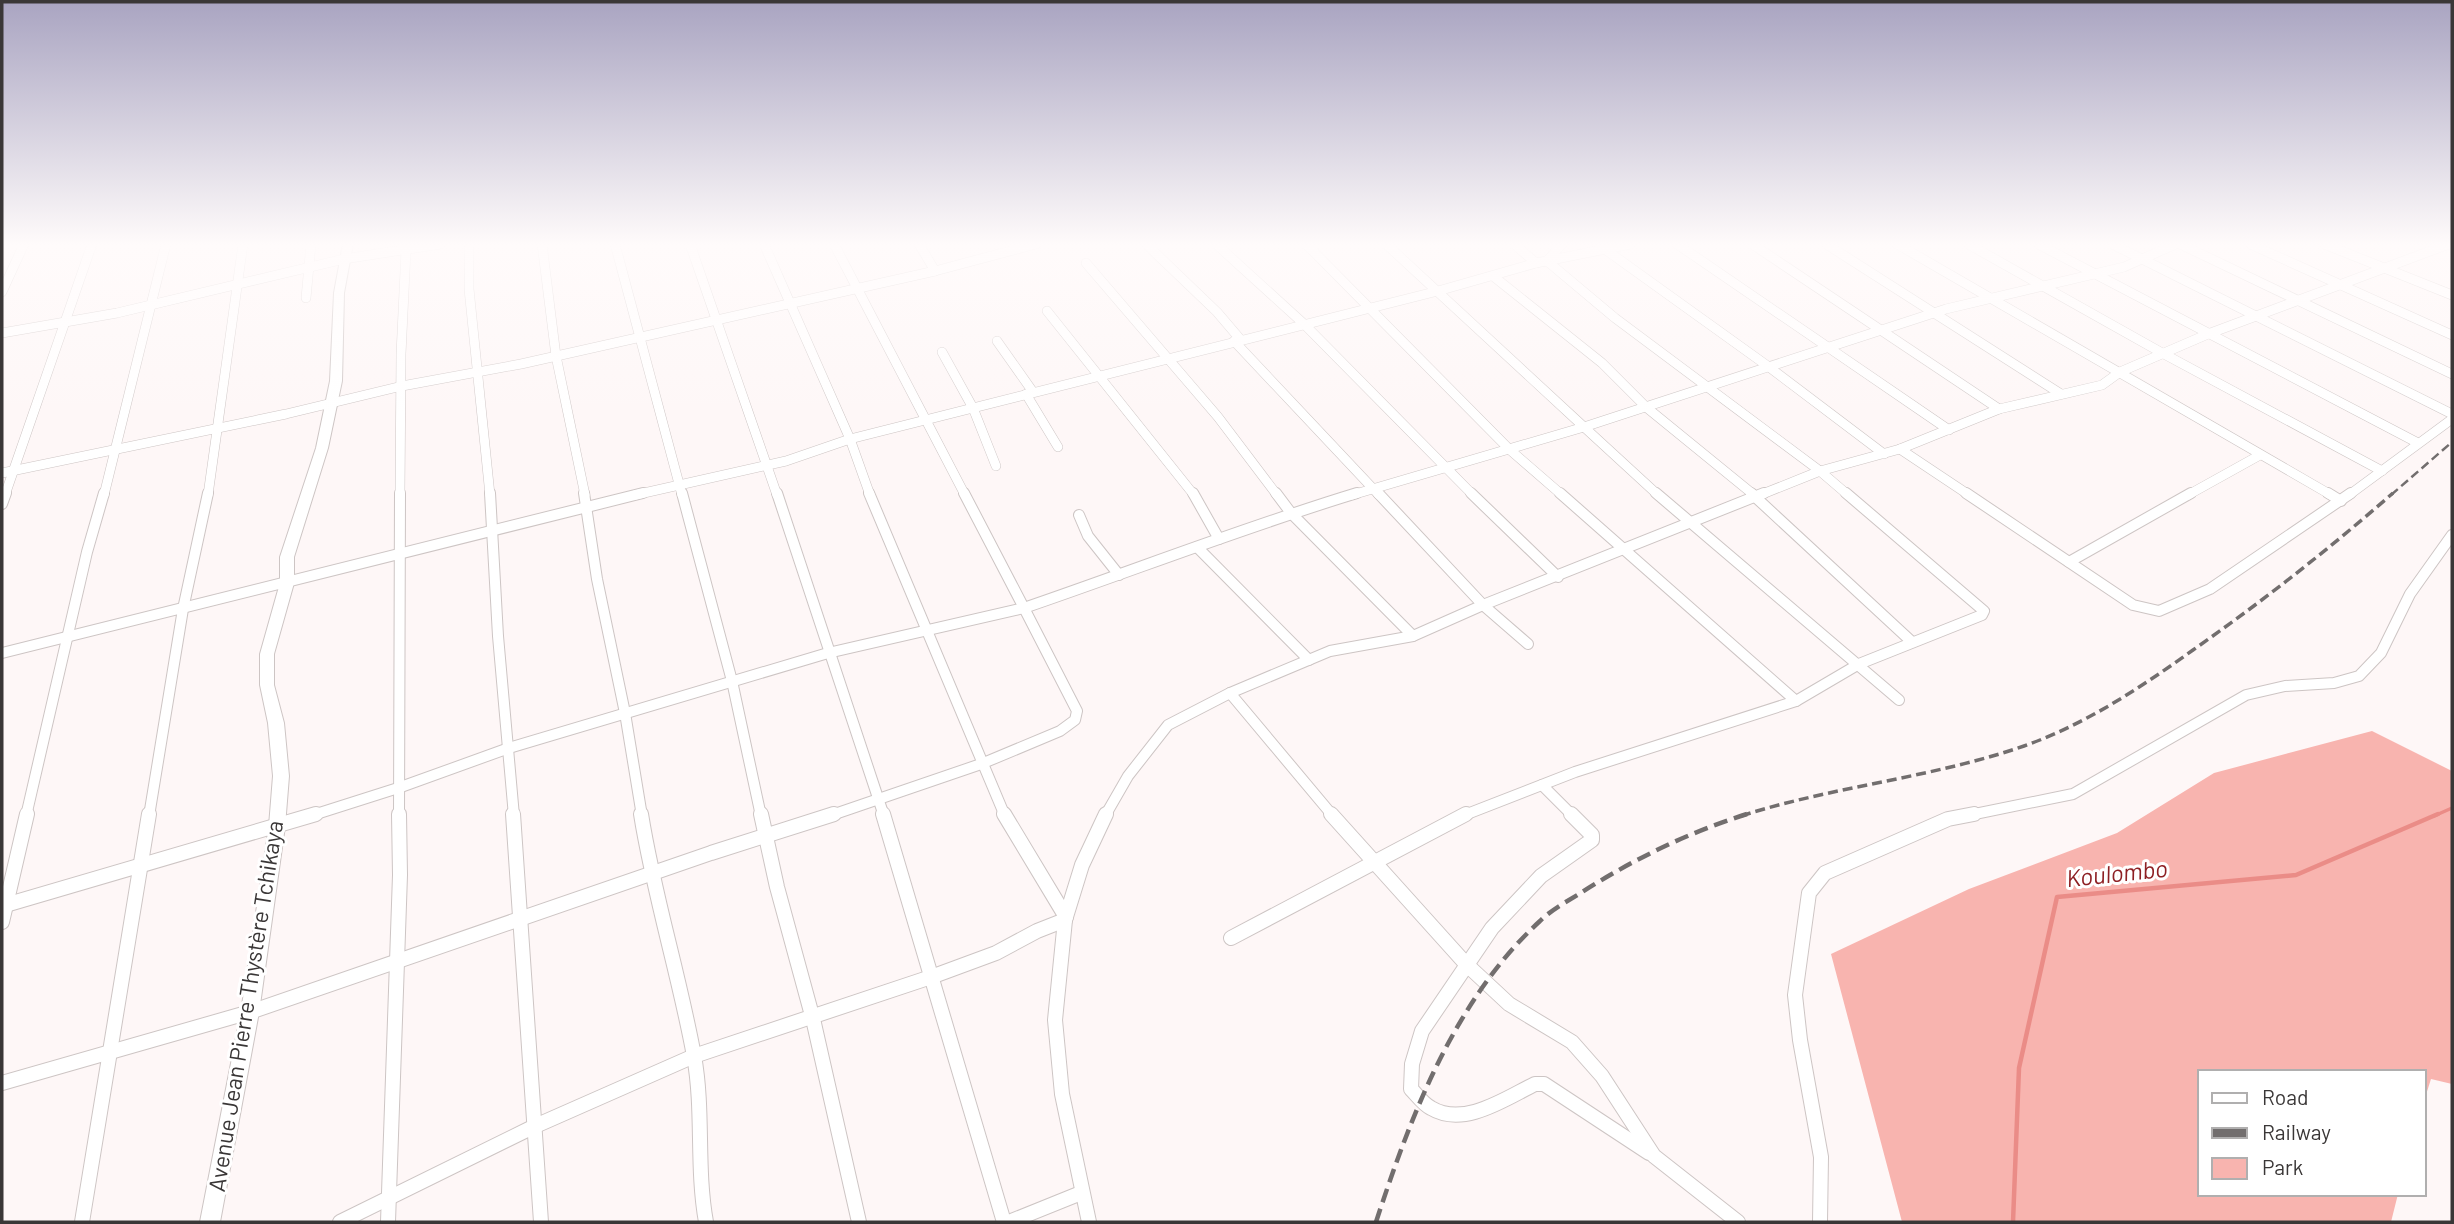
<svg xmlns="http://www.w3.org/2000/svg" width="2454" height="1224" font-family="Barlow,sans-serif">
<style>
.green{fill:#f8b4af}
.lines{fill:none;stroke-linecap:round;stroke-linejoin:round}
.stream-far1{stroke:#ea8c87;stroke-width:3.5}
.stream{stroke:#ea8c87;stroke-width:4.5}
.street-far2-casing{stroke:#cdc5c4;stroke-width:10}
.street-far1-casing{stroke:#cdc5c4;stroke-width:12}
.street-casing{stroke:#cdc5c4;stroke-width:16}
.secondary-casing{stroke:#cdc5c4;stroke-width:2}
.street-far2{stroke:#fff;stroke-width:9}
.street-far1{stroke:#fff;stroke-width:10}
.street{stroke:#fff;stroke-width:14}
.secondary{fill:#fff;fill-rule:evenodd}
.rail-far2{stroke:#726e6e;stroke-width:2.5;stroke-dasharray:9 4.5;stroke-linecap:butt}
.rail-far1{stroke:#726e6e;stroke-width:3.5;stroke-dasharray:10 5;stroke-linecap:butt}
.rail{stroke:#726e6e;stroke-width:4.5;stroke-dasharray:14 7;stroke-linecap:butt}
.labels{text-anchor:middle;stroke-width:6;stroke-linejoin:round;paint-order:stroke}
.near-street-label{font-size:23px;fill:#3a3737;stroke:#fff}
.near-water-label{font-size:24px;font-style:italic;fill:#8e2024;stroke:#fff}
</style>
<rect width="100%" height="100%" fill="#fef7f7"/>
<polygon class="green" points="2372,731 2452,771 2452,1084 2431,1079 2424,1101 2424,1072 2200,1072 2200,1194 2398,1194 2391,1222 1902,1222 1831,954 1969,889 2117,833 2214,773"/>
<g class="lines">
<polyline class="stream-far1" points="2434,816 2452,808"/>
<polyline class="stream" points="2013,1222 2019,1068 2057,897 2296,875 2438,814"/>
<g class="street-far2-casing">
<g id="street-far2">
<polyline points="469,244 469,289 490,495"/>
<polyline points="542,244 556,356 585,495"/>
<polyline points="615,244 682,495"/>
<polyline points="690,244 777,495"/>
<polyline points="764,244 850,439 870,495"/>
<polyline points="834,244 965,495"/>
<polyline points="919,244 935,271"/>
<polyline points="1146,244 1217,312 1240,339"/>
<polyline points="1216,244 1304,324 1473,495"/>
<polyline points="1306,244 1509,449 1562,495"/>
<polyline points="1514,244 1536,263"/>
<polyline points="1562,244 1547,261 1615,318 1820,471 1848,495"/>
<polyline points="1677,244 1949,430"/>
<polyline points="1752,244 1999,409"/>
<polyline points="1826,244 2061,394"/>
<polyline points="1897,244 2331,495"/>
<polyline points="1968,244 2164,354 2382,471"/>
<polyline points="2038,244 2418,443"/>
<polyline points="2112,244 2452,414"/>
<polyline points="2180,244 2452,374"/>
<polyline points="2250,244 2452,335"/>
<polyline points="2324,244 2452,295"/>
<polyline points="1606,250 1769,367 1884,454"/>
<polyline points="1086,263 1218,417 1277,495"/>
<polyline points="1493,276 1602,363 1646,407 1754,495"/>
<polyline points="2,292 24,244"/>
<polyline points="306,298 311,244"/>
<polyline points="1047,311 1194,495"/>
<polyline points="2,333 117,313 344,259 441,244"/>
<polyline points="997,341 1033,392"/>
<polyline points="1234,341 1379,495"/>
<polyline points="942,352 973,408 996,466"/>
<polyline points="1026,394 1058,447"/>
<polyline points="1900,449 1969,495"/>
<polyline points="2,473 286,414 402,386 521,364 935,271 1036,244"/>
<polyline points="5,495 92,244"/>
<polyline points="104,495 166,244"/>
<polyline points="208,495 243,244"/>
<polyline points="400,495 401,354 406,250"/>
<polyline points="635,495 786,461 850,439 1438,291 1536,263 1631,244"/>
<polyline points="1352,495 1584,427 1386,244"/>
<polyline points="1658,495 1584,427 1946,309 2124,267 2176,244"/>
<polyline points="1760,495 1820,471 1900,449 1999,409 2102,385 2120,372 2208,334 2449,244"/>
<polyline points="2188,495 2260,455"/>
<polyline points="2349,495 2452,419"/>
</g>
</g>
<g class="street-far1-casing">
<g id="street-far1">
<polyline points="490,493 498,636 514,816"/>
<polyline points="584,493 597,579 625,713 642,816"/>
<polyline points="682,493 732,681 761,816"/>
<polyline points="777,493 884,816"/>
<polyline points="869,493 1005,816"/>
<polyline points="1193,493 1219,539"/>
<polyline points="1276,493 1291,513 1413,636"/>
<polyline points="1378,493 1483,605 1528,644"/>
<polyline points="1471,493 1558,577"/>
<polyline points="1560,493 1796,701"/>
<polyline points="1656,493 1899,700"/>
<polyline points="1751,493 1912,642"/>
<polyline points="1966,493 2133,605 2159,611 2210,589 2351,493"/>
<polyline points="2328,493 2341,501"/>
<polyline points="2,504 6,493"/>
<polyline points="1079,515 1088,536 1119,575"/>
<polyline points="1197,547 1309,660"/>
<polyline points="2069,562 2191,493"/>
<polyline points="2,653 643,493"/>
<polyline points="1230,693 1333,816"/>
<polyline points="1542,785 1573,816"/>
<polyline points="26,816 87,552 104,493"/>
<polyline points="149,816 183,609 208,493"/>
<polyline points="310,816 398,788 509,748 828,653 1024,608 964,493"/>
<polyline points="399,816 400,493"/>
<path d="M829 816 981 764 1060 731 1075 720 1077 711 1024 608C1135 570 1245 527 1357 493"/>
<polyline points="1105,816 1128,776 1168,725 1230,693 1330,651 1413,636 1483,605 1764,493"/>
<polyline points="1462,816 1575,772 1796,701 1859,664 1982,615 1984,611 1846,493"/>
<polyline points="1965,816 2073,794 2246,695 2285,686 2334,683 2359,676 2381,653 2410,594 2452,535"/>
</g>
</g>
<g class="street-casing">
<g id="street">
<polyline points="513,814 541,1222"/>
<path d="M641 814C654 896 679 974 694 1056 704 1111 696 1167 706 1222"/>
<polyline points="761,814 777,887 813,1019 859,1222"/>
<polyline points="883,814 1004,1222"/>
<polyline points="1004,814 1066,917"/>
<polyline points="1331,814 1466,964 1509,1004 1572,1042 1602,1076 1654,1156 1738,1222"/>
<path d="M1571 814 1592 835V840L1541 876 1492 928 1422 1031 1412 1064 1411 1089C1417 1095 1423 1104 1431 1108 1464 1128 1506 1098 1535 1084H1544L1649 1153"/>
<polyline points="2,906 316,814"/>
<polyline points="2,922 27,814"/>
<polyline points="1231,938 1466,814"/>
<polyline points="2,1083 250,1012 711,853 834,814"/>
<polyline points="82,1222 149,814"/>
<polyline points="340,1222 533,1127 694,1056 931,977 996,953 1037,931 1065,920"/>
<polyline points="388,1222 400,875 399,814"/>
<polyline points="1009,1222 1081,1193"/>
<polyline points="1089,1222 1062,1094 1055,1020 1065,920 1082,865 1106,814"/>
<polyline points="1820,1222 1821,1157 1800,1040 1795,995 1809,893 1825,873 1948,819 1974,814"/>
</g>
</g>
<g class="secondary-casing">
<polygon id="secondary" points="343,244 353,244 344,293 342,381 328,448 294,557 294,583 274,654 274,685 284,723 289,776 285,826 259,1012 220,1222 200,1222 241,1012 269,826 273,776 268,723 260,685 260,654 280,583 280,557 316,448 330,381 334,293"/>
</g>
<use href="#street-far2" class="street-far2"/>
<use href="#street-far1" class="street-far1"/>
<use href="#street" class="street"/>
<use href="#secondary" class="secondary"/>
<polyline class="rail-far2" points="2391,495 2452,442"/>
<path class="rail-far1" d="M1741 816C1834 786 1932 778 2024 746 2086 724 2140 688 2193 650 2263 601 2329 549 2393 493"/>
<path class="rail" d="M1376 1222C1411 1115 1455 999 1540 921 1551 910 1566 902 1579 894 1632 860 1687 833 1747 814"/>
</g>
<linearGradient id="sky" x2="0" y2="1"><stop stop-color="#a9a4c1"/><stop offset="0.59" stop-color="#fffbfb"/><stop offset="1" stop-color="#fffbfb" stop-opacity="0"/></linearGradient>
<rect width="2454" height="415" fill="url(#sky)"/>
<g class="labels">
<g class="near-street-label">
<text transform="translate(246 1006) rotate(-81)" y="8">Avenue Jean Pierre Thystère Tchikaya</text>
</g>
<g class="near-water-label">
<text transform="translate(2117 874) rotate(-6)" y="8">Koulombo</text>
</g>
</g>
<rect width="2454" height="1224" fill="none" stroke="#3a3737" stroke-width="7"/>
<rect x="2198" y="1070" width="228" height="126" fill="#ffffff" stroke="#b0afaf" stroke-width="2"/>
<rect x="2212" y="1093" width="35" height="10" fill="#ffffff" stroke="#b0afaf" stroke-width="2"/>
<text x="2262" y="1105" font-size="21" fill="#3a3737">Road</text>
<rect x="2212" y="1128" width="35" height="10" fill="#726e6e" stroke="#b0afaf" stroke-width="2"/>
<text x="2262" y="1140" font-size="21" fill="#3a3737">Railway</text>
<rect x="2212" y="1158" width="35" height="21" fill="#f8b4af" stroke="#b0afaf" stroke-width="2"/>
<text x="2262" y="1175" font-size="21" fill="#3a3737">Park</text>
</svg>
